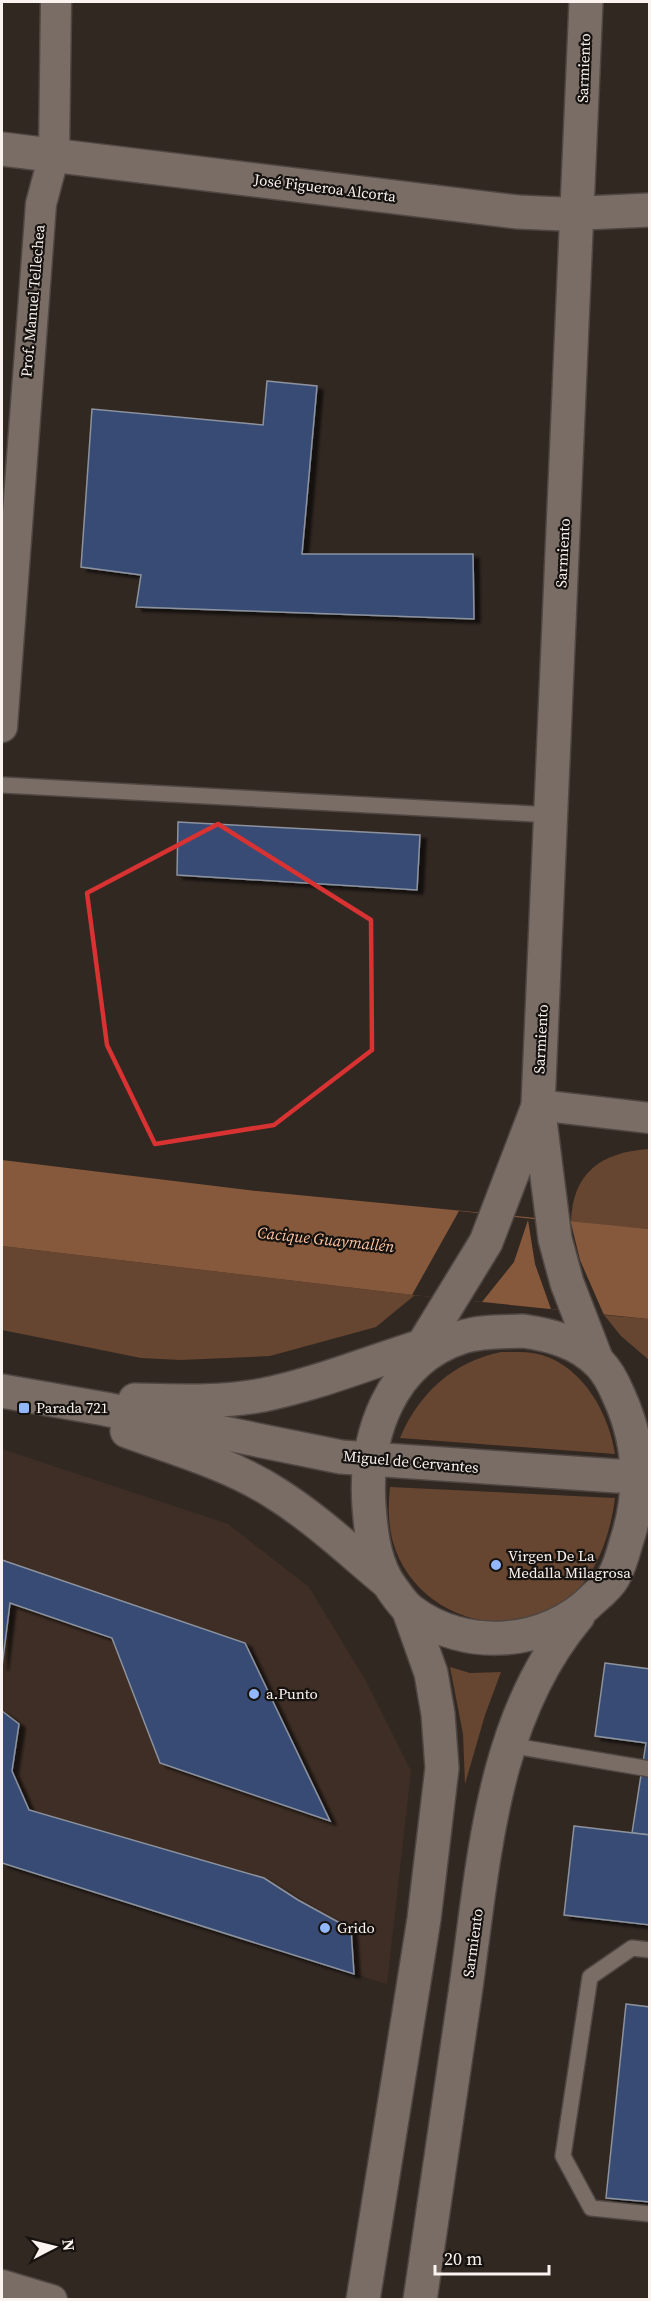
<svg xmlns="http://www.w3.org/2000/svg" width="651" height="2301" font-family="'Source Serif 4',serif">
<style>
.built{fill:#3e2e25}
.green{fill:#664531}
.water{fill:#86593c}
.pier{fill:#322822}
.building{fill:#374c75;stroke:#8c929e;stroke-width:1.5;filter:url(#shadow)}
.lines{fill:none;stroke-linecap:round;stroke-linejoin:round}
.service-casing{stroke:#504642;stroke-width:18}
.minor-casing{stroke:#504642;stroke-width:33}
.tertiary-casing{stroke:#504642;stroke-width:36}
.secondary-casing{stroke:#504642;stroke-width:36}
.service{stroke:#796d66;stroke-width:15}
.minor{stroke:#796d66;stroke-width:30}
.tertiary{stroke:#796d66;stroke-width:33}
.secondary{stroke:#796d66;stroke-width:33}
.marked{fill:none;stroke:#d83232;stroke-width:4.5;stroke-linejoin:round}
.poi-dot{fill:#92b7fd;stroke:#16120f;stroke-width:2}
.labels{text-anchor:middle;stroke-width:4.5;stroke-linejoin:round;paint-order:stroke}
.street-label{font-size:15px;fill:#fbf3ef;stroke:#16120f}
.poi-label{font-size:15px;fill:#fbf3ef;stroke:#16120f;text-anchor:start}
.water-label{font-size:16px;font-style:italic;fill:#ffc4a0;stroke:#16120f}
</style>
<defs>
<filter id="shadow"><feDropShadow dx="6" dy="4" stdDeviation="1.5" flood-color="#0009"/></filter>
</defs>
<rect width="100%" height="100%" fill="#322822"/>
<polygon class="built" points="2,1449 228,1524 309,1587 366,1681 411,1771 387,1984 2,1863"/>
<g class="green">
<path d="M649 1149V1229L571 1223C572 1172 602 1152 649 1149Z"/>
<polygon points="2,1246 413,1295 415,1295 376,1327 270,1356 181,1360 141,1358 2,1330"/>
<polygon points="604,1315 649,1319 649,1360 621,1336"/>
<path d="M501 1352C515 1352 529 1351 542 1355 584 1368 609 1414 615 1454L400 1438C419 1393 453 1362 501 1352Z"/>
<path d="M390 1487 615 1498C611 1529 601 1562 581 1586 568 1602 549 1612 530 1617 474 1635 409 1600 393 1542 388 1524 388 1505 390 1487Z"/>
<polygon points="450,1667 470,1673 501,1672 485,1715 465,1784 463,1734"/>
</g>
<polygon class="water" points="2,1160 257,1191 649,1229 649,1319 413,1295 2,1246"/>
<polygon class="pier" points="459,1211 571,1223 580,1260 604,1315 551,1309 535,1264 528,1220 514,1262 482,1302 412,1295"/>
<g class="building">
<polygon points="267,381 317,386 302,554 473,554 474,619 136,607 141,575 81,567 92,409 263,425"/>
<polygon points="178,822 420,835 417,890 177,875"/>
<polygon points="2,1560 245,1643 330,1821 160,1763 112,1638 10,1603 2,1667"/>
<polygon points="605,1663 650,1669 650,1835 632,1833 646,1743 595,1736"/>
<polygon points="2,1711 19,1724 12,1771 29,1810 264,1878 298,1900 351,1929 354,1974 2,1863"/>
<polygon points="574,1826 650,1835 650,1925 564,1915"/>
<polygon points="626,2004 650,2007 650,2202 606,2198"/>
</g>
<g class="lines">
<g class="service-casing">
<g id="service">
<polyline points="2,785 552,815"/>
<polyline points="508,1745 650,1769"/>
<polyline points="650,1950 632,1948 590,1977 563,2156 591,2208 650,2214"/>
</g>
</g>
<g class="minor-casing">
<g id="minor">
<polyline points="2,727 41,204 54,155 56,2"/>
<polyline points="538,1105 650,1118"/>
<polyline points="2,2285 52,2300"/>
</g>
</g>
<g class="tertiary-casing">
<polyline id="tertiary" points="2,149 518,212 563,214 650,210"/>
</g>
<g class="secondary-casing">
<g id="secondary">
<polyline points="586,2 538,1105 555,1239 567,1283 597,1361"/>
<path d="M523 1331C551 1335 578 1342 599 1363 608 1372 613 1382 618 1394 641 1443 643 1492 626 1543 623 1554 619 1568 613 1578 609 1585 601 1592 594 1598 547 1646 465 1652 411 1611 404 1606 398 1597 393 1590 375 1567 371 1535 369 1506 364 1436 390 1360 462 1337 481 1331 503 1332 523 1331Z"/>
<polyline points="415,1358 486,1242 537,1109"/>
<polyline points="2,1391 105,1409 341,1457 617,1476 650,1475"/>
<path d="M135 1400C178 1401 221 1403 263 1395 322 1383 377 1359 435 1342"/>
<path d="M127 1431C176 1449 230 1464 275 1493 315 1518 350 1551 386 1581"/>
<polyline points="363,2300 424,1919 442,1768 438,1714 431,1673 409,1611"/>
<path d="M420 2300C435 2198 450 2096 465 1994 484 1864 490 1721 578 1616"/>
</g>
</g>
<use href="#service" class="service"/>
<use href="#minor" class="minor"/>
<use href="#tertiary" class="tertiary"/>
<use href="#secondary" class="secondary"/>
</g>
<path class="marked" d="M218 824 371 920 372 1050 274 1125 155 1144 107 1045 87 893Z"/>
<g class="poi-dot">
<rect x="18" y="1402" width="12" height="12" rx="3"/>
<circle cx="496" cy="1565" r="6"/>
<circle cx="254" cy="1694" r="6"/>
<circle cx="325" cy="1928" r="6"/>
</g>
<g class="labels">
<g class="street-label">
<text transform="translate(584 68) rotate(-88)" y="5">Sarmiento</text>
<text transform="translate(325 188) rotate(7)" y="5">José Figueroa Alcorta</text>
<text transform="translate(33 301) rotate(-85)" y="5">Prof. Manuel Tellechea</text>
<text transform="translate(563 553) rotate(-87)" y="5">Sarmiento</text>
<text transform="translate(541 1039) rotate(-87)" y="5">Sarmiento</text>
<text transform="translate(411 1462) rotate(5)" y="5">Miguel de Cervantes</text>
<text transform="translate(473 1943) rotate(-82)" y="5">Sarmiento</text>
</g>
<g class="poi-label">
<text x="36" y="1413">Parada 721</text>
<text x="508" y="1561">Virgen De La<tspan x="508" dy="17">Medalla Milagrosa</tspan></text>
<text x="266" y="1699">a.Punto</text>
<text x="337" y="1933">Grido</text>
</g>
<g class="water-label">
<text transform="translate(326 1239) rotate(6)" y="6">Cacique Guaymallén</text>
</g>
</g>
<rect width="651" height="2301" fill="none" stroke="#fbf3ef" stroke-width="6"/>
<g transform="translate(54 2247) rotate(83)" stroke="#16120f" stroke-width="4.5" paint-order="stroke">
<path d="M0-4.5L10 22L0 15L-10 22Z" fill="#fbf3ef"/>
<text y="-9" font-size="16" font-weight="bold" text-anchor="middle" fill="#fbf3ef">N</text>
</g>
<path d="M435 2265v9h114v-9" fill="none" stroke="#fbf3ef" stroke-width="3"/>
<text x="444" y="2265" font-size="18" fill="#fbf3ef" stroke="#16120f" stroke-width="4.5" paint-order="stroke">20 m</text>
</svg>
